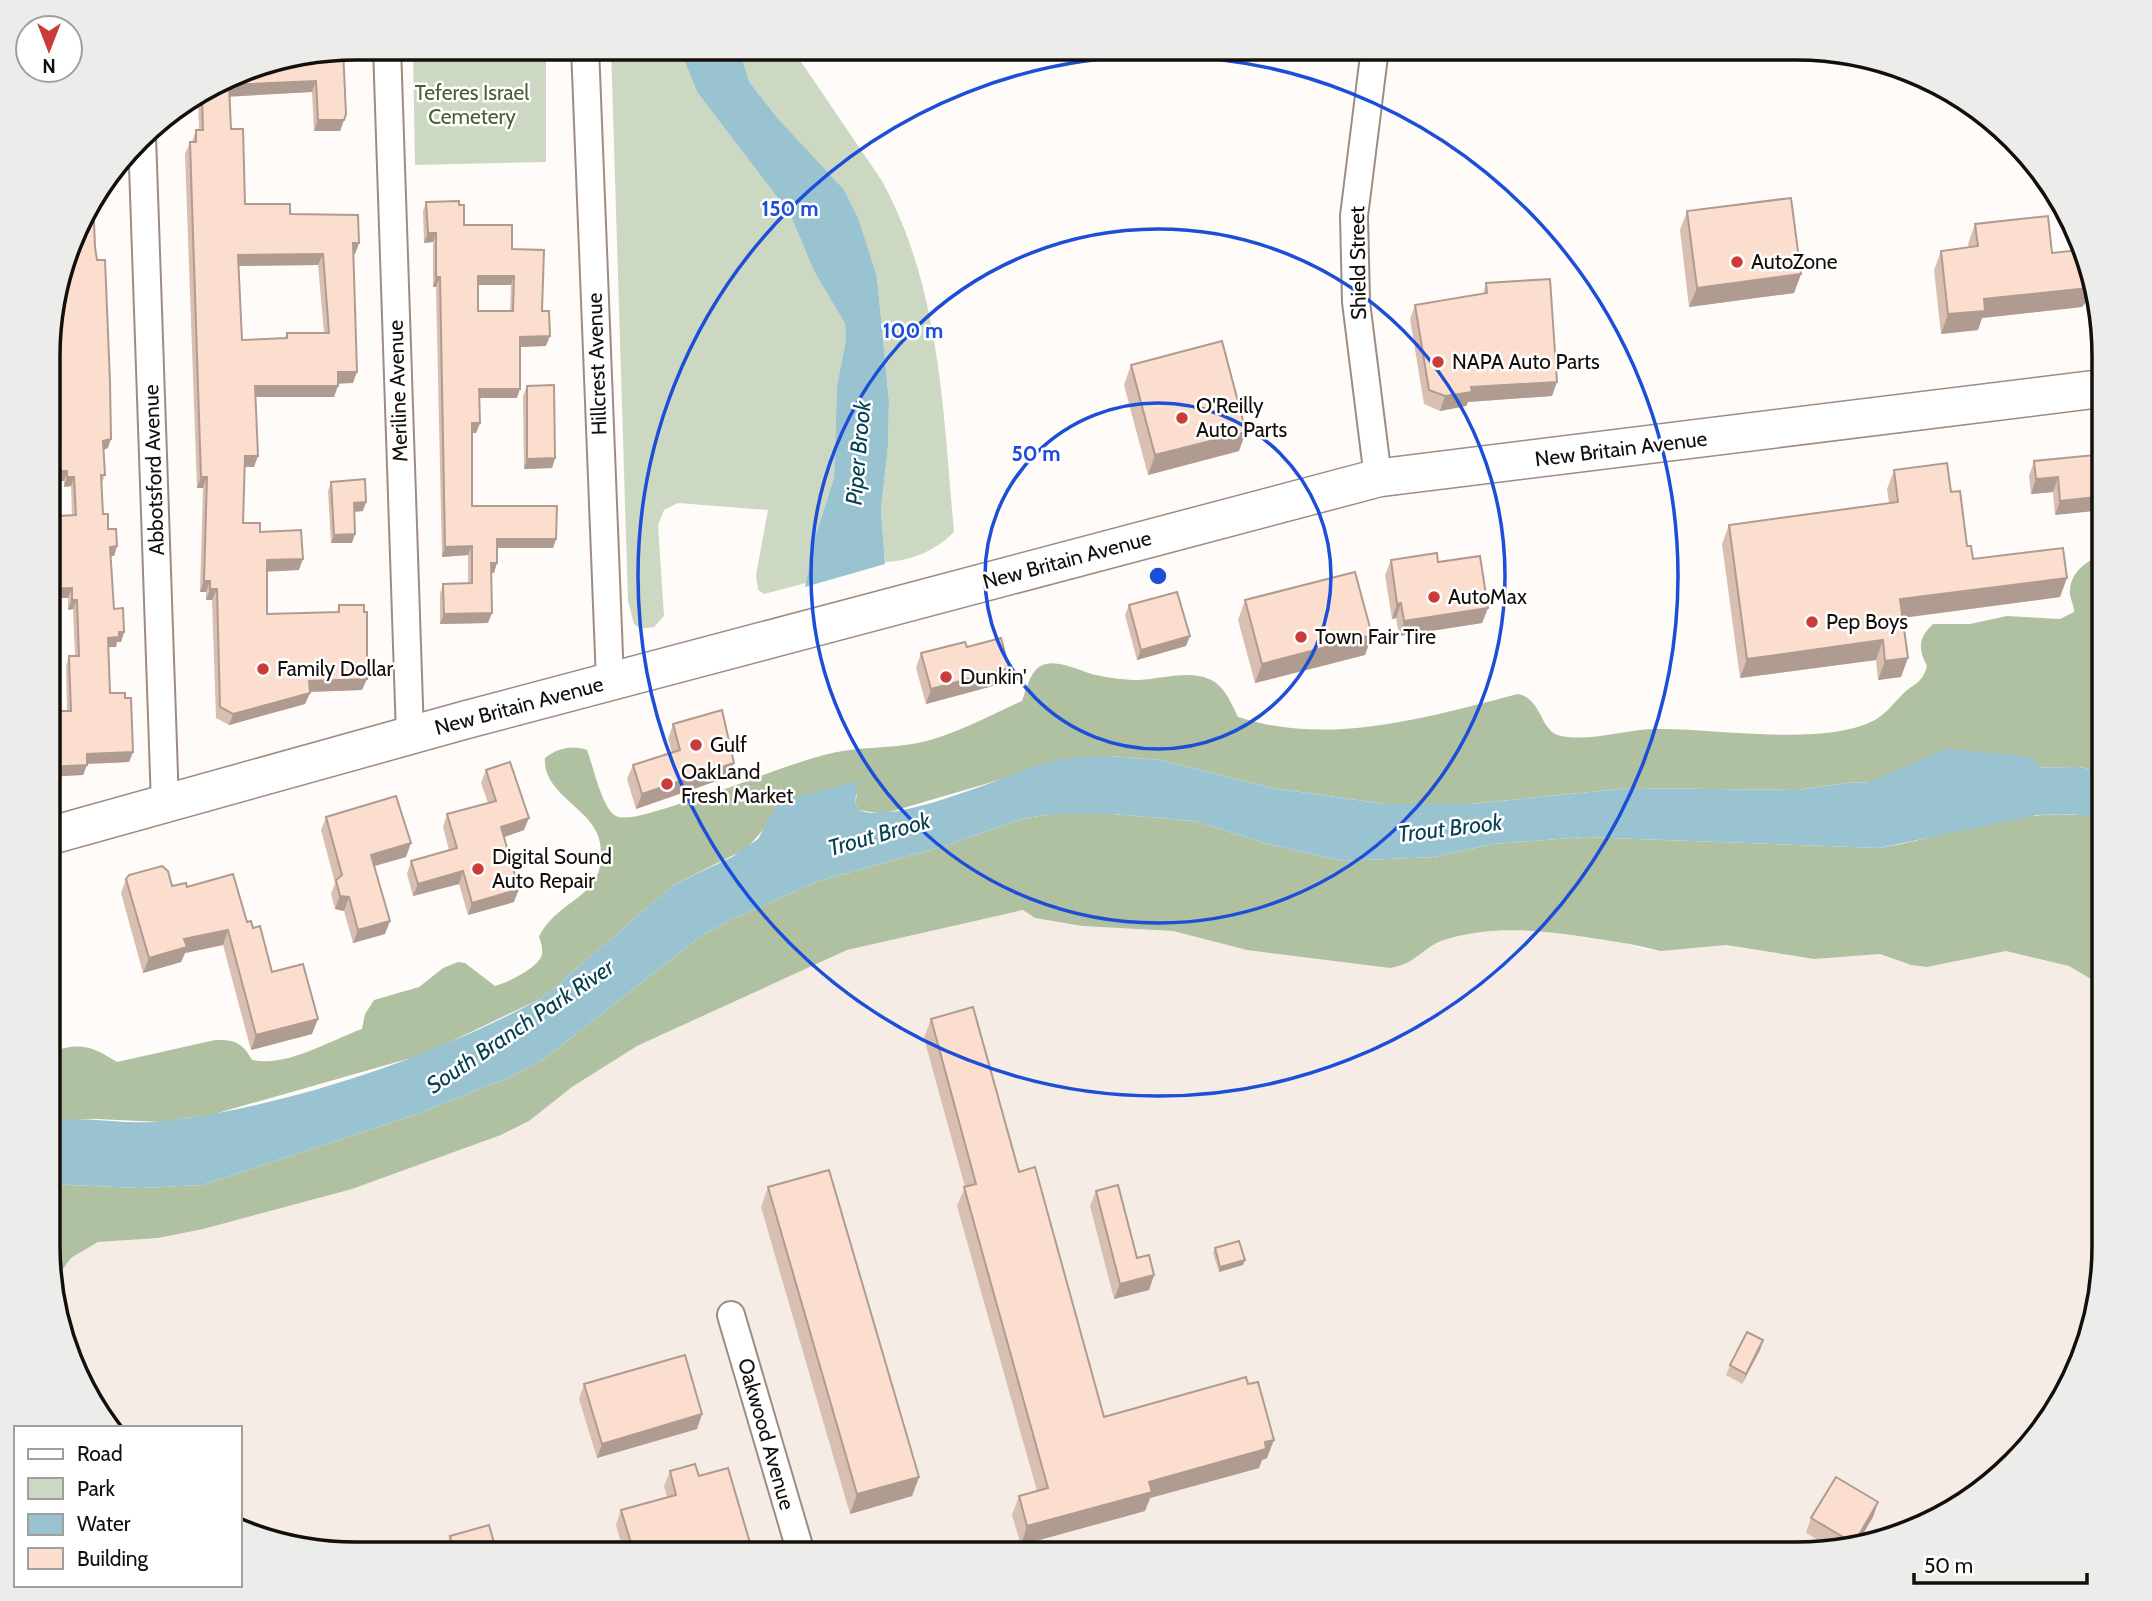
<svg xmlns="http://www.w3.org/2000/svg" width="2152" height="1601" font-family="Cabin,sans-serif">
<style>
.built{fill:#f6ece6}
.green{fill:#ccd8c2}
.forest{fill:#b0c1a1}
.water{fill:#9ac3d2}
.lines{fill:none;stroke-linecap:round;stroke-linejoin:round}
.river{stroke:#9ac3d2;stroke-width:42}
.street-casing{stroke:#9e8c82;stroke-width:30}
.secondary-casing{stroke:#9e8c82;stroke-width:40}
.street{stroke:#fff;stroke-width:26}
.secondary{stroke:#fff;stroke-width:37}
.wall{fill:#d8bfb1;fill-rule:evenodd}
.shaded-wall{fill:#b09b90}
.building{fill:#fbdece;stroke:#b09b90;stroke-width:2;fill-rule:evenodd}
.ring{fill:none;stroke:#1d4ed8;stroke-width:3.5}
.poi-dot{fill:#cb3c39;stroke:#fff;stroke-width:2.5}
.labels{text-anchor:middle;stroke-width:5;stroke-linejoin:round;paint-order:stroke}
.park-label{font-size:21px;fill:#485f2e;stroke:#fff}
.poi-label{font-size:21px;fill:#150f0b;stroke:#fff;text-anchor:start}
.street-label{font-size:21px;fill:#150f0b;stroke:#fff}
.water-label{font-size:23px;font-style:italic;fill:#064252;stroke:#fff}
.rim{fill:none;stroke:#150f0b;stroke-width:3.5}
.centre{fill:#1d4ed8;stroke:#fff;stroke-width:3.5}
.ring-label{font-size:21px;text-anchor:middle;font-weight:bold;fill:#1d4ed8;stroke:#fff;stroke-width:5;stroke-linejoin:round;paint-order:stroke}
</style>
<rect width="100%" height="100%" fill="#fffbf8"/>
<polygon class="built" points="1023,910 1035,918 1082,926 1173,931 1247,950 1390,968 1442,940 1480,930 1528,929 1630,944 1645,950 1726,945 1814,959 1880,954 1910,965 1927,967 2006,951 2069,966 2104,987 2104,1266 2081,1364 2028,1448 1932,1522 1796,1554 336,1553 240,1531 240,1428 114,1428 79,1382 53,1283 71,1258 98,1242 158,1238 352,1189 501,1135 529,1121 572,1087 637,1046 847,950"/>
<g class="green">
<polygon points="413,47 546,47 546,162 415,165"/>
<polygon points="611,47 679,47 697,92 790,214 814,271 845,324 846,339 837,386 834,478 815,537 806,583 764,594 758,590 756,575 768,510 678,503 664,510 658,525 664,616 654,627 640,629 634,624 628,601"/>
<path d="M738 47H791L882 181C941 289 943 412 954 532 935 551 912 561 885 562L881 509 888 447 889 401 877 277 779 120 750 83Z"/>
</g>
<g class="forest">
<path d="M2105 554 2104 771 2078 767 2001 768 1926 780 1846 783 1797 790 1630 788 1470 804H1385L1272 788 1160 760 1111 756 1046 763 1016 775 883 814 859 810 855 803 857 795 765 828 746 849 675 884 542 998 425 1054 214 1114 161 1122 96 1119 48 1121V1052C82 1043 88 1044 117 1062L215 1040C235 1040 242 1042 252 1060 289 1067 328 1041 362 1029L365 1014 374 1000 419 987 443 968 458 962 465 963 495 986C507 983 540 967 542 954 543 949 541 942 539 937 559 896 609 899 600 843 595 809 542 795 545 758 558 748 572 745 587 750 593 765 602 809 616 816 628 823 678 804 693 799 737 787 779 767 824 755 855 746 888 749 918 743 955 735 988 716 1022 701 1026 691 1030 673 1039 667 1054 656 1081 672 1096 675 1107 678 1129 680 1139 680 1161 679 1188 670 1209 679 1224 685 1232 704 1238 717 1330 747 1428 717 1518 694 1543 699 1539 731 1561 736 1592 742 1626 729 1657 729 1717 728 1819 747 1873 721 1885 715 1892 705 1901 696 1914 682 1921 686 1927 666 1918 649 1918 638 1933 624H1970L2007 616 2060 619 2074 612C2074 604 2069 597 2070 590 2071 571 2089 559 2105 554Z"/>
<path d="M1051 814H1113L1194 821 1268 844 1343 861 1433 857 1494 844 1583 837 1879 848C1953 836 2029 803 2104 818V987L2069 966 2006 951 1927 967 1911 965 1880 954 1814 959 1726 945 1661 951 1630 944C1568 935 1508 921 1447 939 1424 945 1417 964 1390 968L1247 950 1173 931 1082 926 1035 918 1023 910 847 950 637 1046 572 1087 529 1121 501 1135 352 1189 203 1229 158 1238 98 1242 71 1258 53 1283 48 1266V1184L141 1188 202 1185 417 1114 503 1080 544 1059 700 937 728 921 819 881 948 845 1021 819Z"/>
</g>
<g class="water">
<polygon points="679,47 738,47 750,83 779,120 844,190 858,218 877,277 889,401 888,447 881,509 885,564 805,587 815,537 834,478 837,386 846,339 845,324 814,271 790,214 697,92"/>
<path d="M1111 756 1160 760 1272 788 1385 804H1470L1630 788 1797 790 1846 783 1926 780 1956 772 2001 768 2078 767 2104 771V818L2070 814 2037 815 1879 848 1583 837 1494 844 1433 857 1343 861 1268 844 1194 821 1113 814H1051L1021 819 948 845 819 881 728 921 700 937 544 1059 503 1080 417 1114 202 1185 141 1188 48 1184V1121C87 1115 126 1126 165 1121 293 1105 428 1059 542 998L675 884 732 857 758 839 779 802 858 781 855 803 859 810C893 826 1008 774 1046 763 1067 756 1090 757 1111 756Z"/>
</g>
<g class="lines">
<polyline class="river" points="1878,801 1950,770 2021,777"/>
<g class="street-casing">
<g id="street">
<polyline points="387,47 410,735"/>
<polyline points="585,47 610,681"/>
<polyline points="1375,48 1354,216 1356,302 1378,478"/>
<polyline points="142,136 165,804"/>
<polyline points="731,1315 801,1553"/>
</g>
</g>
<g class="secondary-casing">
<polyline id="secondary" points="49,836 465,720 1378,478 2105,388"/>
</g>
<use href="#street" class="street"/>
<use href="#secondary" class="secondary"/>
</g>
<g class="wall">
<path d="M343 49 346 114 340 131H314L312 92 230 96 231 129 245 204 290 214 359 243 355 254H353V383H338L334 397H255L254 467H244L243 523 260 532 299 570 267 571V614L337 612 339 605 362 690 310 692 305 704 229 725 216 718 212 600H206V592H200L203 488H197L185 154 190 142H192L196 130H199L198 98 256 64ZM318 265 324 333H287L285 338 242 340 238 266Z"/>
<path d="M426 202 459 205 464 225 512 249 542 311 546 346 520 347 517 398H479L480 423 476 433H472V506L556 539 553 548H497L494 573H491L488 623 440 624V594L443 584 468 583V555L442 557 436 287H433V242L424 243 423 211ZM478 285H511L510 311H478Z"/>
<polygon points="1687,211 1801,274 1794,293 1689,307 1680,230"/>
<polygon points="1975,224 2052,253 2090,298 2082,307 1982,318 1978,330 1941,334 1934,270 1941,251 1969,247 1968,244"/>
<polygon points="95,247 108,448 104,450 105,475 102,483 103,514 108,529 117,546 114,556 110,556 114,609 124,632 121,642 117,642 116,647 108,647 110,693 133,752 129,762 87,764 83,775 53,724 53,721 56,711 67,711 66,666 69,656 75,656 73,609 68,610 68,598 49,598 49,555 56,555 54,526 58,516 72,515 71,486 64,487 64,481 57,481 57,475 50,475 50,315"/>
<polygon points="1486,283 1552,396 1468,402 1466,406 1440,411 1424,404 1410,319 1415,305 1483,294"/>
<polygon points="1131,365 1239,451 1148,475 1124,385"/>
<polygon points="527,386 555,458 552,468 524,469 523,396"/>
<polygon points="2105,454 2055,515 2053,492 2031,494 2029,476 2034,461"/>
<polygon points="1894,470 1951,492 1967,546 1973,559 2060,597 1903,618 1901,677 1878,680 1876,660 1740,678 1722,544 1729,525 1889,503 1887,489"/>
<polygon points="331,482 363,511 354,512 352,543 331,543 328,491"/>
<polygon points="1391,560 1438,562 1488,608 1482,623 1399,636 1396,618 1392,619 1385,575"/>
<polygon points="1245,600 1372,635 1365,655 1255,683 1238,620"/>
<polygon points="1129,605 1186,646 1137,660 1125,615"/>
<polygon points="967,647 1009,668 1004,683 926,704 916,668 921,653"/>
<polygon points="673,724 728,777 636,809 627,779 633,765 672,753 668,739"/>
<polygon points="486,770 524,830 504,837 514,902 468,915 459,884 413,896 407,874 411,861 449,850 443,827 447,814 488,803 481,783"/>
<polygon points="326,817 406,857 375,866 385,934 353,943 344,911 335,909 331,894 335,883 321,830"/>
<polygon points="126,879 172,886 187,887 247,922 253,928 272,972 312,1034 251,1050 223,945 185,953 181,962 143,973 121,893"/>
<polygon points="931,1019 1019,1172 1104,1417 1267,1458 1262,1460 1259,1468 1150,1498 1145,1511 1021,1545 1012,1515 1019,1496 1037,1491 957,1206 965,1187 924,1038"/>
<polygon points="768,1187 919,1477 912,1496 850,1514 761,1207"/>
<polygon points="1096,1191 1137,1258 1154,1275 1149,1290 1114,1299 1090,1206"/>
<polygon points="1215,1248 1245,1260 1243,1265 1219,1272 1213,1253"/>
<polygon points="1763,1340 1760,1350 1742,1384 1726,1375 1730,1365"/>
<polygon points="584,1384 702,1414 697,1429 597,1458 579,1399"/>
<polygon points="670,1471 699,1476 753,1553 624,1553 616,1525 621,1510 667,1497 664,1486"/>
<polygon points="1878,1502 1873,1517 1860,1539 1829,1546 1806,1533 1811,1518"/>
<polygon points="450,1536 497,1553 444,1553"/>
</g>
<g class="shaded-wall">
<polygon points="316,81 312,92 225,97 229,85"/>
<polygon points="318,120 344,120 340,131 314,131"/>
<polygon points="428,233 436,233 433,242 424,243"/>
<polygon points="353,243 359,243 355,254 349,254"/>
<polygon points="323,254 318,265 234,266 238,255"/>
<polygon points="1801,274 1794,293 1689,307 1697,288"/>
<polygon points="478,276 514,276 511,285 475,285"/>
<polygon points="436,277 440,277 436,287 433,287"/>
<polygon points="2089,288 2091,295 2082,307 1982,318 1978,330 1941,334 1948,314 1984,299"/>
<polygon points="550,336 546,346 517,347 520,337"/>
<polygon points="338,372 357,372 353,383 334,384"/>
<polygon points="1557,382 1552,396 1468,402 1466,406 1440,411 1445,396 1471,387"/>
<polygon points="255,386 338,386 334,397 251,397"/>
<polygon points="479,389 520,389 517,398 476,398"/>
<polygon points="472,423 480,423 476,433 468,433"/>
<polygon points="1246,432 1239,451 1148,475 1155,455"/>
<polygon points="111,439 108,448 100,451 103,441"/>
<polygon points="245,456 258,456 254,467 241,467"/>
<polygon points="555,458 552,468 524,469 527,459"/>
<polygon points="50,466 60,466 57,475 50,475"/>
<polygon points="61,471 67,471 64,481 57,481"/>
<polygon points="67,477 74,477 71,486 64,487"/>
<polygon points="201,477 207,477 203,488 197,488"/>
<polygon points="2058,477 2053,492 2031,494 2036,479"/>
<polygon points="2105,496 2105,510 2055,515 2060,501"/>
<polygon points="366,502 363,511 351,512 354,503"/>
<polygon points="355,534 352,543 331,543 334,535"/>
<polygon points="497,539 556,539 553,548 494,548"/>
<polygon points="117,546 114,556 106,556 110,547"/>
<polygon points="472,546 468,555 442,557 445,547"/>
<polygon points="303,559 299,570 262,572 267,560"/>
<polygon points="491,563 497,563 494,573 487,573"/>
<polygon points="2067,578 2060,597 1893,619 1900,599"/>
<polygon points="204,581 210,581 206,592 200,592"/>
<polygon points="72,588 68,598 49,598 49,589"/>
<polygon points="210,589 217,589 212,600 206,600"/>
<polygon points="72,600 77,600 73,609 68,610"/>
<polygon points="1401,603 1396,618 1392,619 1397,604"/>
<polygon points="1488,608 1482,623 1399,636 1404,621"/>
<polygon points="492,613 488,623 440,624 444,614"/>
<polygon points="119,632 124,632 121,642 117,642 116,647 104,647 108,638"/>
<polygon points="1372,635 1365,655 1255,683 1262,664"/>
<polygon points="1190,636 1186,646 1137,660 1141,650"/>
<polygon points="1883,640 1876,660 1740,678 1747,659"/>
<polygon points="1908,658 1901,677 1878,680 1885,661"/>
<polygon points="1009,668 1004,683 926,704 931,689"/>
<polygon points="367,679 362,690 305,692 309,681"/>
<polygon points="310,693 305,704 229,725 233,714"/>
<polygon points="133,752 129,762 83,764 87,754"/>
<polygon points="734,763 728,777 636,809 642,794"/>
<polygon points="87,765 83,775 49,777 49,767"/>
<polygon points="529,818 524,830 496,840 501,827"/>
<polygon points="411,843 406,857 367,868 371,855"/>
<polygon points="463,871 459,884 413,896 418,884"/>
<polygon points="519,889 514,902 468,915 472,903"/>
<polygon points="340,896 349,897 344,911 335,909"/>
<polygon points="390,921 385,934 353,943 358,930"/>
<polygon points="228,930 223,945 185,953 181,962 143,973 149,958 184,939"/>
<polygon points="60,946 55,959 49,961 49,949"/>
<polygon points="318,1019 312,1034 251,1050 256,1035"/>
<polygon points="1245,1260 1243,1265 1219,1272 1220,1267"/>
<polygon points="1154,1275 1149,1290 1114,1299 1120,1284"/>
<polygon points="1763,1340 1760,1350 1742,1384 1746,1374"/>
<polygon points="702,1414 697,1429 597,1458 602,1444"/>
<polygon points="1274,1440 1267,1458 1262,1460 1259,1468 1150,1498 1145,1511 1021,1545 1027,1526 1149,1482"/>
<polygon points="919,1477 912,1496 850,1514 857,1494"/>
<polygon points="1878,1502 1873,1517 1860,1539 1856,1540"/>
</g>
<g class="building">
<path d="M343 49 346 114 344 120H318L316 81 229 85 231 129H243L245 204H290V214L358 215 359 243H353L357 372H338V386H255L258 456H245L243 523H260V532L301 530 303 559 267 560V614L339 612V605H364V612H367V679L309 681 310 693 233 714 220 707 217 589H210V581H204L207 477H201L190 142H196V130H203L202 95 256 64ZM323 254 329 333H287V338L242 340 238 255Z"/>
<polygon points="93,196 95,247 97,260 105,260 110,382 111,439 103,441 105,475 101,475 103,514 108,514 108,529 116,529 117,546 110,547 114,609 123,608 124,632 119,632 119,637 108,638 110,693 125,693 125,698 131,698 133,752 87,754 87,765 49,767 49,725 57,724 56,711 71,711 69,656 79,656 77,600 72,600 72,588 49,589 49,555 60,555 58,516 76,515 74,477 67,477 67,471 61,471 60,466 50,466 50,315 88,202"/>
<polygon points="1791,198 1801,274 1697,288 1687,211"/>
<path d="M459 201V205H464V225H512V249L544 250 542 311H549L550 336 520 337V389H479L480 423H472V506H557L556 539H497V563H491L492 613 444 614 443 584 472 583V546L445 547 440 277H436V233H428L426 202ZM478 276H514L513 311H478Z"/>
<polygon points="2048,216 2052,253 2080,250 2089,288 1984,299 1985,311 1948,314 1941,251 1978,246 1975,224"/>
<polygon points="1550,279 1557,382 1471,387 1472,392 1445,396 1429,390 1415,305 1487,293 1486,283"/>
<polygon points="1222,341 1246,432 1155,455 1131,365"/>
<polygon points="554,385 555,458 527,459 527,386"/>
<polygon points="2105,454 2105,496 2060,501 2058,477 2036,479 2034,461"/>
<polygon points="1947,463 1951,492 1960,491 1967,546 1971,546 1973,559 2063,548 2067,578 1900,599 1908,658 1885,661 1883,640 1747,659 1729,525 1898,502 1894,470"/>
<polygon points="365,479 366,502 354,503 355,534 334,535 331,482"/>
<polygon points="1437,553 1438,562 1480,556 1488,608 1404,621 1401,603 1397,604 1391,560"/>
<polygon points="1355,572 1372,635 1262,664 1245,600"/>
<polygon points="1177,592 1190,636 1141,650 1129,605"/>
<polygon points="1001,638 1009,668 931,689 921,653 965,642 967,647"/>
<polygon points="722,710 734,763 642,794 633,765 680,750 673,724"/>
<polygon points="510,762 529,818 501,827 519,889 472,903 463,871 418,884 411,861 457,848 447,814 496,801 486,770"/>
<polygon points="396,796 411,843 371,855 390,921 358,930 349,897 340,896 336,880 342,875 326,817"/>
<polygon points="162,866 168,871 172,886 186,883 187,887 233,874 247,922 251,921 253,928 260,926 272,972 303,964 318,1019 256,1035 228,930 184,939 187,947 149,958 126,879 129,875"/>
<polygon points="54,925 60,946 49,949 49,926"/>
<polygon points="973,1007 1019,1172 1035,1167 1104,1417 1246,1377 1248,1384 1258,1382 1274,1440 1265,1442 1266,1449 1149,1482 1152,1492 1027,1526 1019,1496 1048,1488 964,1187 976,1184 931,1019"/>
<polygon points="829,1170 919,1477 857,1494 768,1187"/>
<polygon points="1118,1185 1137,1258 1149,1255 1154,1275 1120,1284 1096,1191"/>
<polygon points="1239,1241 1245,1260 1220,1267 1215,1248"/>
<polygon points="1747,1332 1763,1340 1746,1374 1730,1365"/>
<polygon points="685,1355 702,1414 602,1444 584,1384"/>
<polygon points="695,1464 699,1476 728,1468 753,1553 634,1553 621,1510 676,1495 670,1471"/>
<polygon points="1836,1477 1878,1502 1856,1540 1850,1541 1811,1518"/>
<polygon points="489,1525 497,1553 454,1553 450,1536"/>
</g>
<g class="ring">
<circle cx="1158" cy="576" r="173"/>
<circle cx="1158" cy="576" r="347"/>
<circle cx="1158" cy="576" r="520"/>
</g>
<g class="poi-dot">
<circle cx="1737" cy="262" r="7"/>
<circle cx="1438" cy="362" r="7"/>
<circle cx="1182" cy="418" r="7"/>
<circle cx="1434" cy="597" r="7"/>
<circle cx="1812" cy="622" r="7"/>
<circle cx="1301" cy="637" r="7"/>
<circle cx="263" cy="669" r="7"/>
<circle cx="946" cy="677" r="7"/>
<circle cx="696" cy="745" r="7"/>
<circle cx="667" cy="784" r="7"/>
<circle cx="478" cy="869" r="7"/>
</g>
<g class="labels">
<g class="park-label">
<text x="472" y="100">Teferes Israel<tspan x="472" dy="24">Cemetery</tspan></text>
</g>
<g class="poi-label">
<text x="1751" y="269">AutoZone</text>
<text x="1452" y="369">NAPA Auto Parts</text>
<text x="1196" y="413">O'Reilly<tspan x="1196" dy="24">Auto Parts</tspan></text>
<text x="1448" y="604">AutoMax</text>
<text x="1826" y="629">Pep Boys</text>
<text x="1315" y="644">Town Fair Tire</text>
<text x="277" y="676">Family Dollar</text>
<text x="960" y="684">Dunkin'</text>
<text x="710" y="752">Gulf</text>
<text x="681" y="779">OakLand<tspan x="681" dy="24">Fresh Market</tspan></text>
<text x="492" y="864">Digital Sound<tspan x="492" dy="24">Auto Repair</tspan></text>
</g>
<g class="street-label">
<text transform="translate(1358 263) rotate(-91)" y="7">Shield Street</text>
<text transform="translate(597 364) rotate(-92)" y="7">Hillcrest Avenue</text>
<text transform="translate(398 391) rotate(-92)" y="7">Meriline Avenue</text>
<text transform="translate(1621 449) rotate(-7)" y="7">New Britain Avenue</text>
<text transform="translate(154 470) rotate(-92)" y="7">Abbotsford Avenue</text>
<text transform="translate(1067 560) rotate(-15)" y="7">New Britain Avenue</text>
<text transform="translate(519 706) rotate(-15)" y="7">New Britain Avenue</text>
<text transform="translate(766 1434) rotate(74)" y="7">Oakwood Avenue</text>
</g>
<g class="water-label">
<text transform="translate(858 453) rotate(-85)" y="8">Piper Brook</text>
<text transform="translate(1450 828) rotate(-7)" y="8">Trout Brook</text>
<text transform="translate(879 834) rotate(-16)" y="8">Trout Brook</text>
<text transform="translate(520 1026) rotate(-34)" y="8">South Branch Park River</text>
</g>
</g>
<path d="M0 0H2152V1601H0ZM356 60H1796A296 296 0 0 1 2092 356V1246A296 296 0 0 1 1796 1542H356A296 296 0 0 1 60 1246V356A296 296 0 0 1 356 60Z" fill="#ececeb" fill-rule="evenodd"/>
<path class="rim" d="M356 60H1796A296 296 0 0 1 2092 356V1246A296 296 0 0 1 1796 1542H356A296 296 0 0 1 60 1246V356A296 296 0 0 1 356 60Z"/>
<circle cx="1158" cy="576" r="10" class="centre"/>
<g class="ring-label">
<text x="790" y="216">150 m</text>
<text x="913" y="338">100 m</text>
<text x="1036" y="461">50 m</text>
</g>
<rect x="14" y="1426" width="228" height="161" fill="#ffffff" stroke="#a19f9d" stroke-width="2"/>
<rect x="28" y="1449" width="35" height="10" fill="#ffffff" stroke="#a19f9d" stroke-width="2"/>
<text x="77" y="1461" font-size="21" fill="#150f0b">Road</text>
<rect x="28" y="1478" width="35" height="21" fill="#ccd8c2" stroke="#a19f9d" stroke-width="2"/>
<text x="77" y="1496" font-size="21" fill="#150f0b">Park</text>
<rect x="28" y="1514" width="35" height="21" fill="#9ac3d2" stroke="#a19f9d" stroke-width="2"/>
<text x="77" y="1531" font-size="21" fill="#150f0b">Water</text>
<rect x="28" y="1548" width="35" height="21" fill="#fbdece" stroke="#a19f9d" stroke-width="2"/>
<text x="77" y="1566" font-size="21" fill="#150f0b">Building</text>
<g transform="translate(49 49) rotate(180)"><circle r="33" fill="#ffffff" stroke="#a19f9d" stroke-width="2"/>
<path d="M0-5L12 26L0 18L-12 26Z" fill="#cb3c39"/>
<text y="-10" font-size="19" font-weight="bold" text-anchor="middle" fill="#150f0b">N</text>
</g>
<path d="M1914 1573v10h173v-10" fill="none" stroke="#150f0b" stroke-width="3.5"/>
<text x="1924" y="1573" font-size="21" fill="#150f0b" stroke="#ffffff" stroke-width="5" paint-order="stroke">50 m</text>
</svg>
